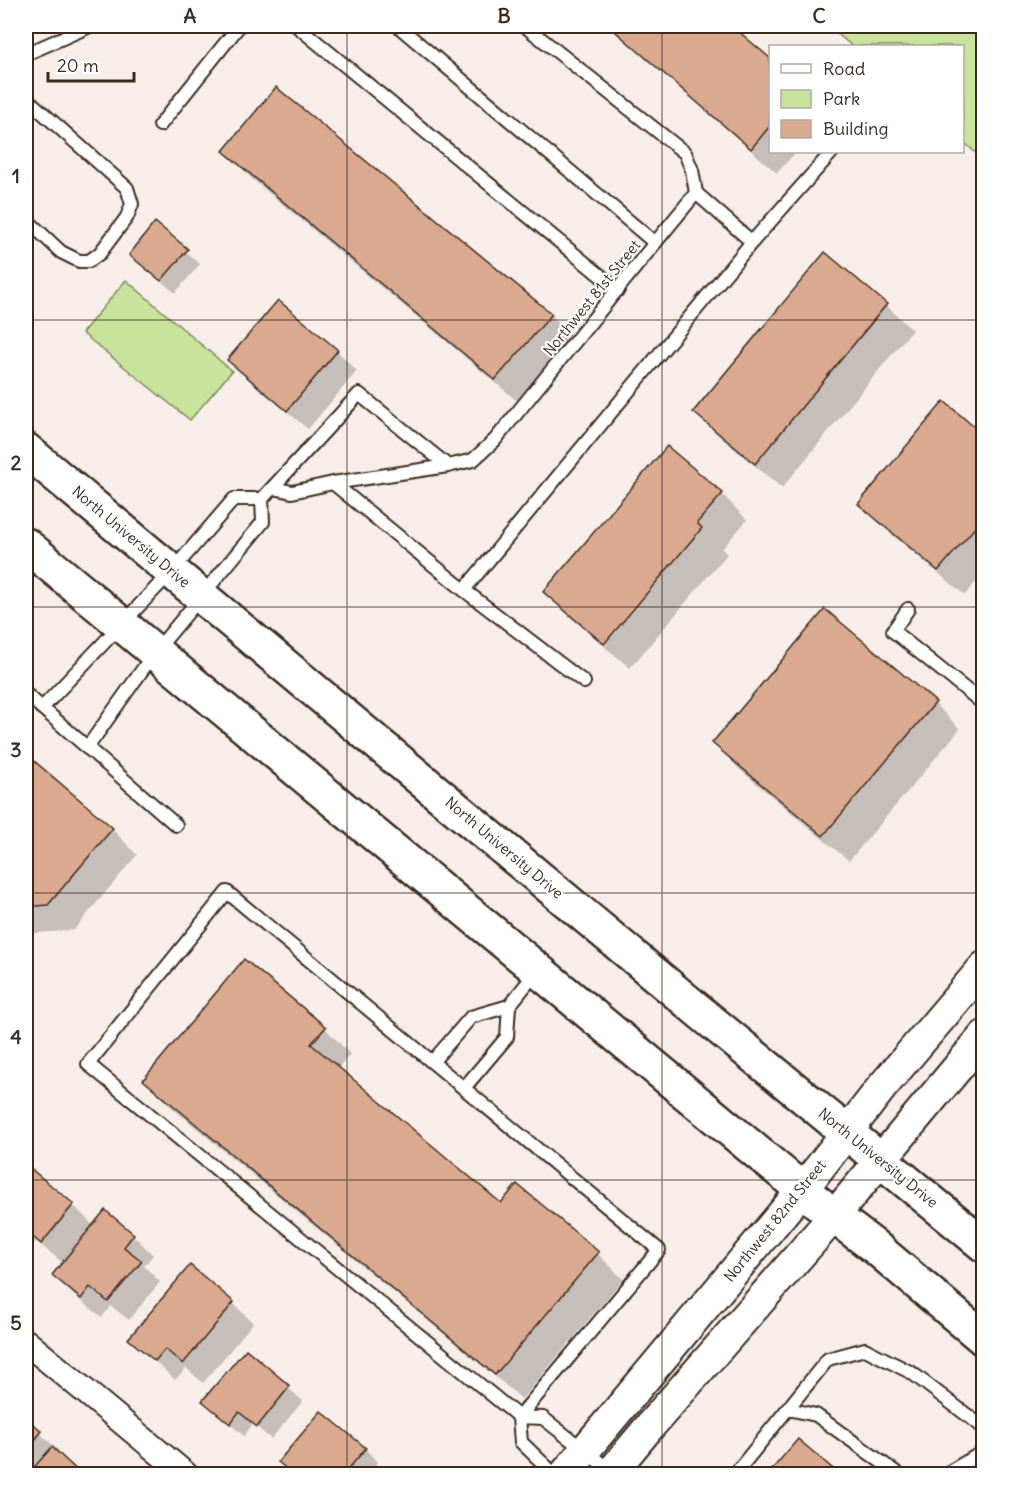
<svg xmlns="http://www.w3.org/2000/svg" width="1009" height="1500" font-family="Delius,sans-serif">
<style>
.green{fill:#c8e49c;stroke:#82875d;stroke-width:1.5}
.shadow{fill:#0003}
.building{fill:#dba98f;stroke:#3b2a1e;stroke-width:1.5}
.lines{fill:none;stroke-linecap:round;stroke-linejoin:round}
.service-casing{stroke:#3b2a1e;stroke-width:16}
.minor-casing{stroke:#3b2a1e;stroke-width:28}
.tertiary-casing{stroke:#3b2a1e;stroke-width:34}
.primary-casing{stroke:#3b2a1e;stroke-width:38}
.service{stroke:#fff;stroke-width:12}
.minor{stroke:#fff;stroke-width:24}
.tertiary{stroke:#fff;stroke-width:30}
.primary{stroke:#fff;stroke-width:33}
.grid{fill:none;stroke:#3b2a1e;stroke-width:1.5;stroke-opacity:0.55}
.labels{text-anchor:middle;stroke-width:4.5;stroke-linejoin:round;paint-order:stroke}
.street-label{font-size:15px;fill:#3b2a1e;stroke:#fff}
.neatline{fill:none;stroke:#3b2a1e;stroke-width:2}
.grid-label{font-size:20px;text-anchor:middle;font-weight:bold;fill:#3b2a1e}
</style>
<rect width="100%" height="100%" fill="#f8eee9"/>
<filter id="ink" filterUnits="userSpaceOnUse"><feTurbulence type="fractalNoise" baseFrequency=".0167" numOctaves="2"/><feDisplacementMap in="SourceGraphic" scale="12" xChannelSelector="R" yChannelSelector="G"/><feConvolveMatrix kernelMatrix="1 2 1 2 8 2 1 2 1" color-interpolation-filters="sRGB"/></filter>
<g filter="url(#ink)">
<g class="green">
<polygon points="828,26 983,26 983,160 963,141 962,46 852,46"/>
<polygon points="126,280 232,371 190,420 82,333"/>
</g>
<g class="shadow">
<polygon points="609,26 730,26 770,60 770,152 796,152 777,173"/>
<polygon points="225,151 551,315 577,340 522,405 250,177"/>
<polygon points="155,224 200,264 175,293 131,254"/>
<polygon points="278,302 337,351 357,371 308,429 249,380 229,360"/>
<polygon points="886,305 912,330 782,488 721,438 695,412"/>
<polygon points="984,429 984,573 965,595 886,530 860,504 980,434"/>
<polygon points="722,494 747,520 722,549 727,554 630,668 571,618 545,592"/>
<polygon points="934,703 960,729 849,861 739,769 714,743"/>
<polygon points="26,756 112,829 137,855 74,930 26,934"/>
<polygon points="244,961 325,1028 350,1054 338,1068 502,1205 597,1253 623,1279 522,1399 170,1106 145,1080"/>
<polygon points="26,1167 73,1205 94,1226 105,1212 133,1235 153,1255 144,1266 160,1282 129,1320 111,1306 102,1317 73,1295 54,1275 63,1263 36,1241 26,1253"/>
<polygon points="233,1303 253,1323 203,1383 186,1368 175,1380 130,1338"/>
<polygon points="246,1351 303,1401 271,1439 253,1424 244,1436 204,1401"/>
<polygon points="26,1420 60,1452 58,1455 80,1474 26,1474"/>
<polygon points="798,1441 837,1474 770,1474"/>
<polygon points="365,1449 378,1462 368,1474 293,1474 280,1462"/>
</g>
<g class="building">
<polygon points="609,26 732,26 770,58 770,126 751,149"/>
<polygon points="276,87 552,314 495,380 223,151"/>
<polygon points="155,222 188,249 161,281 129,255"/>
<polygon points="825,252 887,304 755,464 693,412"/>
<polygon points="278,300 338,350 287,411 227,360"/>
<polygon points="944,401 980,432 984,427 984,517 938,571 858,504"/>
<polygon points="667,446 723,493 697,523 702,528 604,644 543,592"/>
<polygon points="825,609 936,702 823,836 712,743"/>
<polygon points="26,754 113,828 48,905 26,907"/>
<polygon points="244,959 326,1027 311,1044 501,1203 517,1184 599,1252 495,1375 143,1080"/>
<polygon points="26,1165 74,1204 41,1244 26,1231"/>
<polygon points="105,1210 134,1234 124,1247 142,1261 108,1302 90,1287 81,1299 52,1275"/>
<polygon points="190,1265 234,1302 183,1364 165,1349 155,1361 128,1339"/>
<polygon points="246,1349 290,1386 257,1427 239,1412 230,1424 202,1401"/>
<polygon points="321,1411 366,1448 344,1474 293,1474 278,1462"/>
<polygon points="26,1418 42,1431 26,1451"/>
<polygon points="798,1439 839,1474 768,1474"/>
<polygon points="52,1447 81,1474 86,1469 92,1474 28,1474"/>
</g>
<g class="lines">
<g class="service-casing">
<g id="service">
<polyline points="297,26 618,290"/>
<polyline points="525,26 685,153 692,170 696,193 655,243"/>
<polyline points="26,54 90,26"/>
<polyline points="26,98 127,188 132,204 127,217 100,253 89,261 79,261 61,252 26,219"/>
<polyline points="160,125 239,26"/>
<polyline points="752,242 832,152"/>
<polyline points="333,483 464,590"/>
<polyline points="274,488 292,492 333,483 448,466 473,460 495,440 655,243 398,26"/>
<polyline points="908,609 893,631 980,701"/>
<polyline points="584,682 464,590 752,242 696,193"/>
<polyline points="26,694 176,825"/>
<polyline points="42,708 172,571 234,499 262,499 359,394 448,466"/>
<polyline points="87,748 155,652 263,522 262,499"/>
<polyline points="433,1061 471,1017 509,1006 537,971"/>
<polyline points="464,1088 507,1037 509,1006"/>
<polyline points="788,1409 816,1415 898,1474"/>
<polyline points="554,1474 521,1442 519,1417 659,1250 227,892 88,1064 519,1417 543,1418 612,1472"/>
<polyline points="735,1474 828,1359 865,1349 912,1373 984,1428"/>
<polyline points="946,1474 978,1455 984,1449"/>
</g>
</g>
<g class="minor-casing">
<polyline id="minor" points="26,1342 185,1474"/>
</g>
<g class="tertiary-casing">
<g id="tertiary">
<polyline points="565,1474 802,1190 882,1087 984,967"/>
<polyline points="610,1474 650,1426 834,1216 984,1036"/>
</g>
</g>
<g class="primary-casing">
<g id="primary">
<polyline points="26,450 706,1017 984,1245"/>
<polyline points="26,545 834,1216 875,1247 984,1339"/>
</g>
</g>
<use href="#service" class="service"/>
<use href="#minor" class="minor"/>
<use href="#tertiary" class="tertiary"/>
<use href="#primary" class="primary"/>
</g>
</g>
<path class="grid" d="M347 26V1474M662 26V1474M26 320H984M26 607H984M26 893H984M26 1180H984"/>
<g class="labels">
<g class="street-label">
<text transform="translate(592 298) rotate(-51)" y="5">Northwest 81st Street</text>
<text transform="translate(131 537) rotate(40)" y="5">North University Drive</text>
<text transform="translate(504 848) rotate(40)" y="5">North University Drive</text>
<text transform="translate(878 1158) rotate(39)" y="5">North University Drive</text>
<text transform="translate(775 1221) rotate(-51)" y="5">Northwest 82nd Street</text>
</g>
</g>
<rect width="1009" height="1500" fill="none" stroke="#fff" stroke-width="66"/>
<rect x="769" y="45" width="195" height="108" fill="#ffffff" stroke="#b1aaa5" stroke-width="1.5"/>
<rect x="781" y="64" width="30" height="9" fill="#ffffff" stroke="#b1aaa5" stroke-width="1.5"/>
<text x="823" y="75" font-size="18" fill="#3b2a1e">Road</text>
<rect x="781" y="90" width="30" height="18" fill="#c8e49c" stroke="#b1aaa5" stroke-width="1.5"/>
<text x="823" y="105" font-size="18" fill="#3b2a1e">Park</text>
<rect x="781" y="120" width="30" height="18" fill="#dba98f" stroke="#b1aaa5" stroke-width="1.5"/>
<text x="823" y="135" font-size="18" fill="#3b2a1e">Building</text>
<path d="M48 72v9h86v-9" fill="none" stroke="#3b2a1e" stroke-width="3"/>
<text x="57" y="72" font-size="18" fill="#3b2a1e" stroke="#ffffff" stroke-width="4.5" paint-order="stroke">20 m</text>
<rect x="33" y="33" width="943" height="1434" class="neatline"/>
<g class="grid-label">
<text x="190" y="23">A</text>
<text x="504" y="23">B</text>
<text x="819" y="23">C</text>
<text x="16" y="183">1</text>
<text x="16" y="470">2</text>
<text x="16" y="757">3</text>
<text x="16" y="1044">4</text>
<text x="16" y="1330">5</text>
</g>
</svg>
